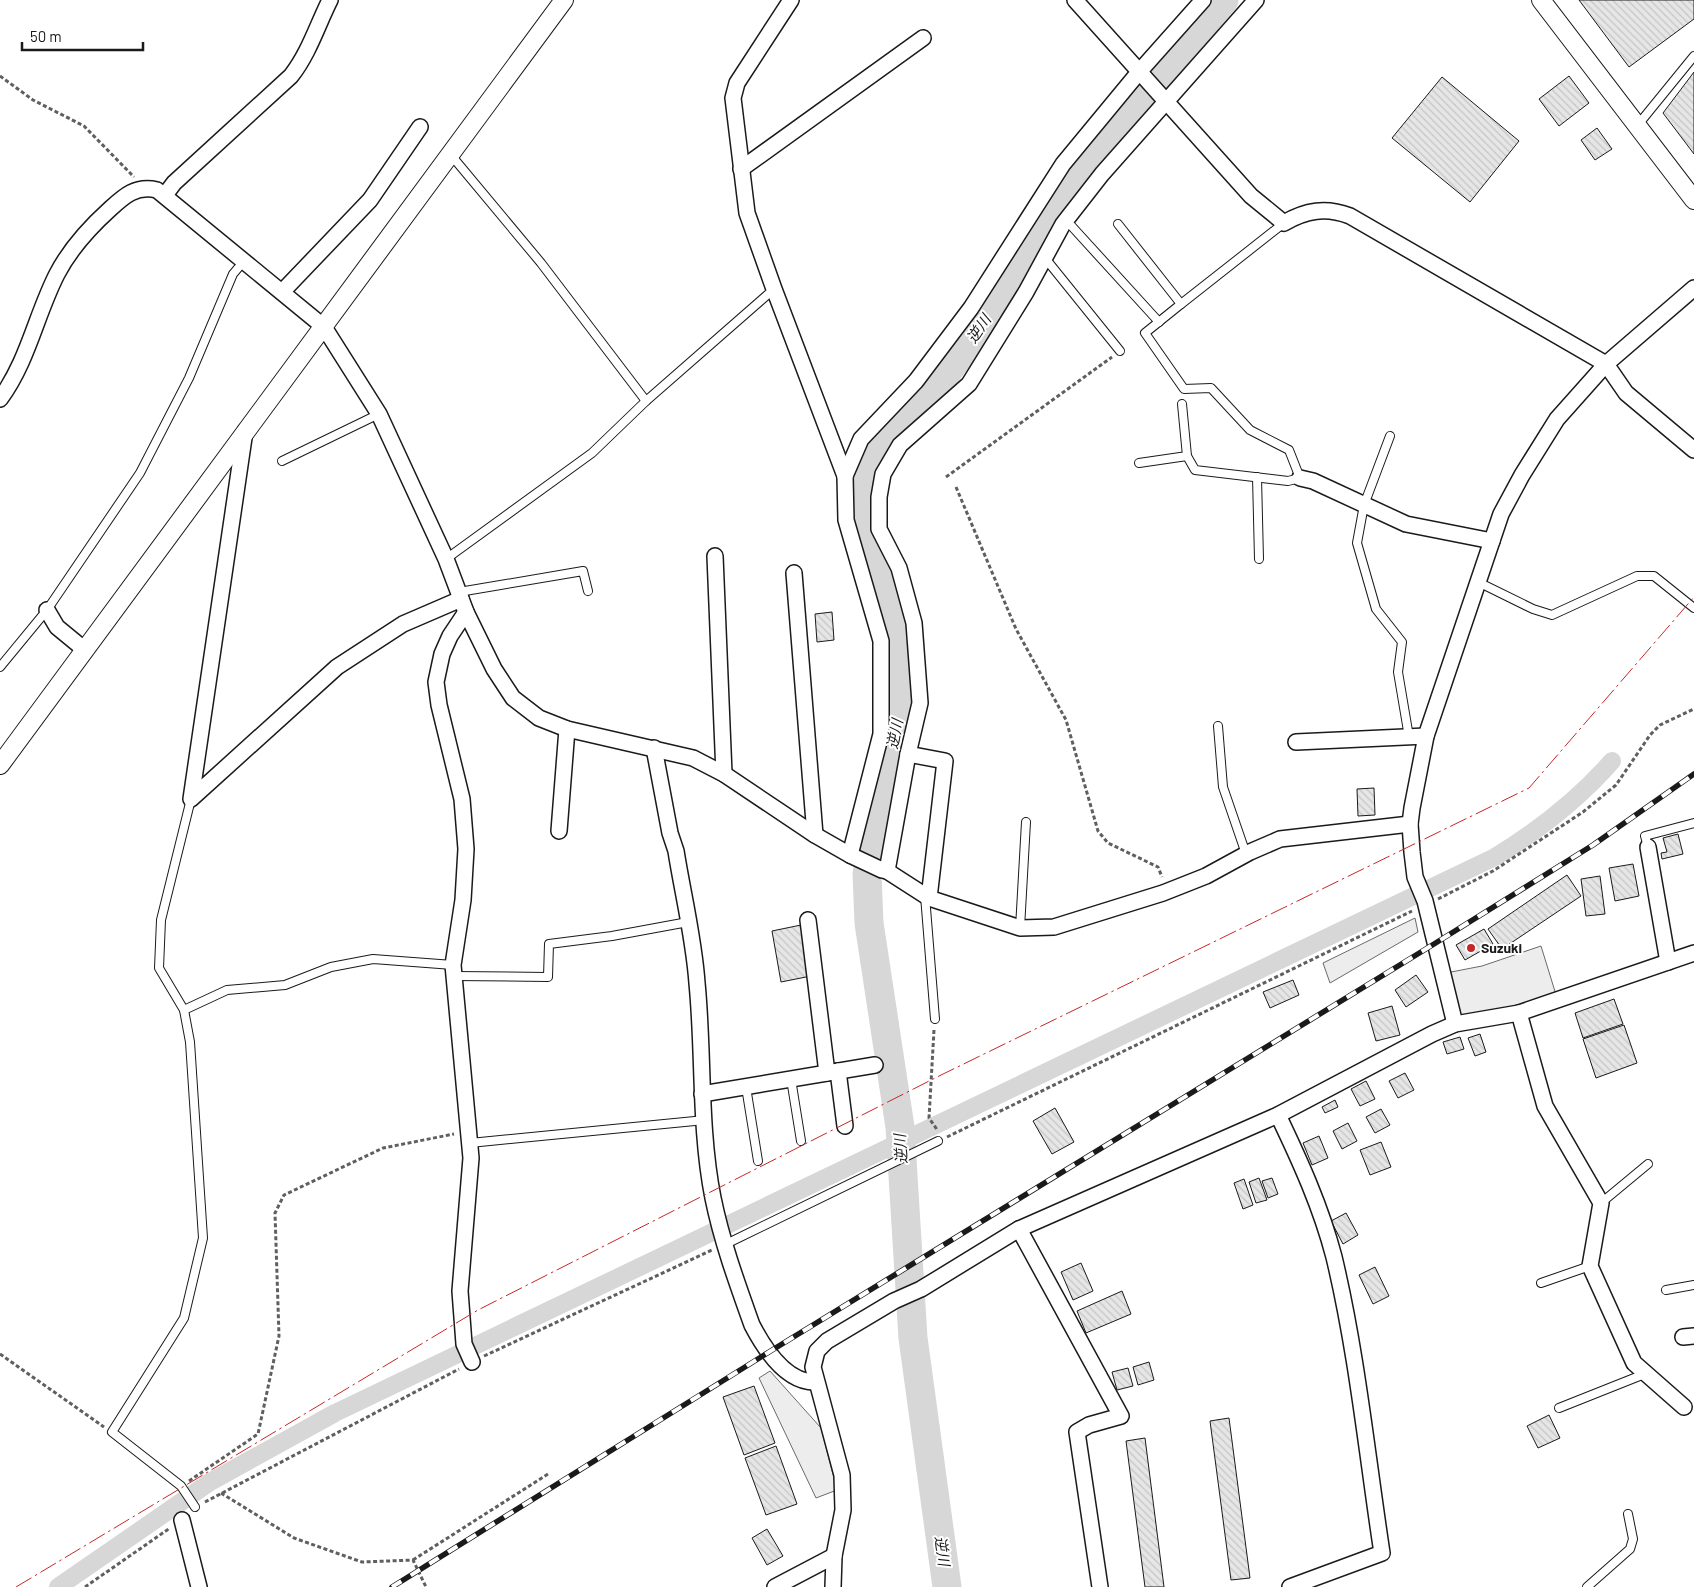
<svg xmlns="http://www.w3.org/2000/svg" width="1694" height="1587" font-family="Barlow,'Noto Sans JP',sans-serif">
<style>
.built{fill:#ededed;stroke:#6a6a6a}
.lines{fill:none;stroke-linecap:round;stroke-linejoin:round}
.canal{stroke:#d7d7d7;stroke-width:18}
.river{stroke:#d7d7d7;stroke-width:29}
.building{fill:url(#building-back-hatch);stroke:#1a1a1a}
.service-casing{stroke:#1a1a1a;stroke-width:10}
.minor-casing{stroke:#1a1a1a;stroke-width:18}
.tertiary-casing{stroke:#1a1a1a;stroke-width:20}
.path{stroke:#5f5f5f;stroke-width:3;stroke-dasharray:4 2.5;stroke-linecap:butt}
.service{stroke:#fff;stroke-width:8}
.minor{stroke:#fff;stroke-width:15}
.tertiary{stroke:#fff;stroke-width:18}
.rail-casing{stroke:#1a1a1a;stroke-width:5.5}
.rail{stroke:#fff;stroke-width:4;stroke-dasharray:11;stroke-linecap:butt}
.power{stroke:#c62828;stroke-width:1;stroke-dasharray:18 4 2.5 4;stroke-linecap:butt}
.poi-dot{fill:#c62828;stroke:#fff;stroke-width:2}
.labels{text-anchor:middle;stroke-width:4;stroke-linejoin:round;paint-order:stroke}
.poi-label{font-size:14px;font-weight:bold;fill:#1a1a1a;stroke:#fff;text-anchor:start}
.water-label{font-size:15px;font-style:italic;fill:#1a1a1a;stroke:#fff}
</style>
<defs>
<pattern id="building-back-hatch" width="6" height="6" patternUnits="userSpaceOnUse" patternTransform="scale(1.25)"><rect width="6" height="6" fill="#e6e6e6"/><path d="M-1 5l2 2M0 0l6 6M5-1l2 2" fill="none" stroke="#c5c5c5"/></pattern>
</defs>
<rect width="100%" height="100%" fill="#fff"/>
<g class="built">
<polygon points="1415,918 1418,932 1330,983 1323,963"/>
<polygon points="1541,946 1557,998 1462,1017 1456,1015 1446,973 1482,966"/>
<polygon points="770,1371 821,1428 837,1490 816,1498 759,1378"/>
</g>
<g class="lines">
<path class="canal" d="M58 1587 210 1482 335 1413 1495 857C1539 830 1578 800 1612 761"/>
<polyline class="river" points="947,1587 913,1338 900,1127 869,923 867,874 900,704 897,627 866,523 863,487 870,464 882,440 935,388 982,326 1088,161 1224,0"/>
</g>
<g class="building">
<polygon points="1579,0 1694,0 1694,19 1629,67"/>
<polygon points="1694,72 1694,154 1663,113"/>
<polygon points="1569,76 1589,103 1559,126 1539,99"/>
<polygon points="1442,77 1519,141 1470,202 1392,138"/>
<polygon points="1597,128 1612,149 1595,160 1581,140"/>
<polygon points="832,612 834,640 817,642 815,614"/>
<polygon points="1374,788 1375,815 1358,816 1357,789"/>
<polygon points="1678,834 1683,854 1662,859 1661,853 1667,852 1663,838"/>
<polygon points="1633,864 1639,896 1615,901 1609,868"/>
<polygon points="1567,875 1581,896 1502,949 1488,929"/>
<polygon points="1600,876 1605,914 1586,916 1581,879"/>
<polygon points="801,925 811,976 781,982 772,931"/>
<polygon points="1484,929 1493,944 1465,960 1456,945"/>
<polygon points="1416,975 1428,992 1406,1007 1395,990"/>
<polygon points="1293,980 1299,995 1270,1008 1263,992"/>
<polygon points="1614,999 1623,1024 1583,1038 1575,1013"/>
<polygon points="1392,1006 1400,1035 1376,1041 1368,1013"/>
<polygon points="1624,1025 1637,1063 1596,1078 1583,1039"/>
<polygon points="1480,1034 1486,1052 1475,1056 1468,1038"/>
<polygon points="1460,1037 1464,1049 1447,1054 1443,1042"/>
<polygon points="1405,1073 1414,1090 1398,1098 1389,1081"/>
<polygon points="1366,1081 1375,1099 1360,1106 1351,1089"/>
<polygon points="1335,1100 1338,1107 1325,1113 1322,1107"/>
<polygon points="1055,1108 1074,1142 1052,1154 1033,1121"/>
<polygon points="1381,1109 1390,1125 1375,1133 1366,1117"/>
<polygon points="1348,1123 1357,1141 1342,1149 1333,1131"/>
<polygon points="1319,1136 1328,1158 1312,1165 1303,1143"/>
<polygon points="1381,1142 1391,1167 1370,1175 1360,1150"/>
<polygon points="1259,1178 1267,1200 1256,1203 1249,1182"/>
<polygon points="1272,1178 1278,1194 1268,1198 1262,1181"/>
<polygon points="1244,1179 1253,1205 1243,1209 1234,1183"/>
<polygon points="1346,1213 1358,1235 1343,1244 1331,1221"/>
<polygon points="1081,1263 1093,1291 1073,1300 1061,1272"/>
<polygon points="1375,1267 1389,1296 1373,1304 1359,1275"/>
<polygon points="1122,1291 1131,1314 1086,1333 1077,1311"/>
<polygon points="1149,1362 1154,1380 1138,1385 1133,1367"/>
<polygon points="1128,1368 1133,1386 1117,1390 1112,1372"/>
<polygon points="754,1386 775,1443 744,1455 723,1397"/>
<polygon points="1549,1415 1560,1438 1538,1448 1527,1426"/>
<polygon points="1229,1418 1250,1578 1231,1580 1210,1421"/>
<polygon points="1145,1438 1164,1587 1145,1587 1126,1441"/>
<polygon points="776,1446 797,1504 766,1515 745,1458"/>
<polygon points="767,1529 783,1556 767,1565 752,1538"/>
</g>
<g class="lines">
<g class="service-casing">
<g id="service">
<polyline points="1637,126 1694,56"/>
<polyline points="451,155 541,263 646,401"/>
<polyline points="1066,220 1159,322"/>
<polyline points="1118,224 1181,304 1284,223"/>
<polyline points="1045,258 1120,351"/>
<polyline points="1181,304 1145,333 1184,389 1211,388 1250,430 1289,450 1300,478 1288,481 1195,470 1187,456"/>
<polyline points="1390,436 1364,505 1357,543 1376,609 1402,642 1398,672 1409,737"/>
<polyline points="282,461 379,414"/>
<polyline points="1139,463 1187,456 1182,404"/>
<polyline points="1257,477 1259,559"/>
<polyline points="446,559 592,453 646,401 774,289"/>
<polyline points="1478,582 1533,609 1552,615 1637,576 1654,576 1694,608"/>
<polyline points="459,592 583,571 588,591"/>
<polyline points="0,667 47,610 140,473 189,378 233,274 244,261"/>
<polyline points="1218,726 1223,787 1246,854"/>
<polyline points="191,799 161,920 159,968 184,1010 190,1042 203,1238 184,1318 112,1432 181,1486 195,1507"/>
<polyline points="1648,847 1645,836 1694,823"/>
<polyline points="925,896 935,1019"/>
<polyline points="1020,928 1026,822"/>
<polyline points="454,976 548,977 549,944 612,936 688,922"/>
<polyline points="184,1010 227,990 285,985 331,967 373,959 453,965"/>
<polyline points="791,1079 801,1141"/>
<polyline points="746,1087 758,1161"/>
<polyline points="470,1143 705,1120"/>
<polyline points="1601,1203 1648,1164"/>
<polyline points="724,1245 938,1141"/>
<polyline points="1541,1283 1590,1266"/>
<polyline points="1666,1290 1694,1285"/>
<polyline points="1559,1408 1647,1373"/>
<polyline points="1587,1587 1630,1549 1633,1539 1628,1514"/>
</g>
</g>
<g class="minor-casing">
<g id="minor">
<polyline points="791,0 737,83 733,98 747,213 774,289 845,476"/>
<path d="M1075 0 1251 196 1284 223C1306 210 1326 207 1350 216L1606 364 1626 393 1694 450"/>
<polyline points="741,169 923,38"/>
<path d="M165 195 174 183 291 76C309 53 317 26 330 0"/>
<polyline points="282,292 370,200 420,127"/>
<path d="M0 399C28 361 36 315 57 274 70 249 89 228 110 209 124 196 136 185 157 190L324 327 379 414 446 559 466 612 494 669 513 698 539 718 567 729 693 758 724 774 815 835 850 855 882 870 887 871 929 898 1020 928 1054 927 1163 893 1206 876 1250 852 1280 839 1410 824"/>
<polyline points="245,431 191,799 337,667 403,624 461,599"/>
<polyline points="1300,478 1313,481 1406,524 1492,541"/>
<polyline points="715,556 724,774"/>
<polyline points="794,573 815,835"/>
<polyline points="47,610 57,627 85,650"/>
<polyline points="466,612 450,636 442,654 436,682 439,705 462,799 466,849 463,900 453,965 471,1158 460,1291 464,1344 472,1362"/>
<polyline points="1296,742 1426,736"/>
<path d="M654 748 670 833 676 851C683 895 694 939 697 983 704 1054 699 1127 713 1198 722 1242 737 1283 752 1325 764 1348 786 1383 816 1382"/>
<polyline points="908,754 945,761 929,898"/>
<polyline points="559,831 567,729"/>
<polyline points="1648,847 1668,962"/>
<polyline points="850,855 881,734 881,641 846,520 845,476 861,439 916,381 971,308 1063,164 1139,72 1203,0"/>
<polyline points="887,871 908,754 920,703 914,623 899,568 879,529 879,497 883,474 900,445 969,384 1026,292 1063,224 1102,174 1256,0"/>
<polyline points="808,920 827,1073"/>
<polyline points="1519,1013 1545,1106 1601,1203 1590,1266 1634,1363 1684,1407"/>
<polyline points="1455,1024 1425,901 1415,877 1412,852 1410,824 1412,808 1426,736 1501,514 1522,475 1557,419 1606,364 1694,288"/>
<polyline points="838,1071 845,1126"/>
<polyline points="702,1094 875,1065"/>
<path d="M1278 1115C1300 1161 1321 1207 1334 1257 1357 1353 1367 1455 1382 1553L1290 1587"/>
<polyline points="1019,1229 1121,1416 1089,1425 1077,1432 1100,1587"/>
<polyline points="1683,1337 1694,1336"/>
<polyline points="182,1520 199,1587"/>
<polyline points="775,1587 834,1556"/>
<polyline points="833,1587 834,1556 843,1510 842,1475 813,1367 817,1351 827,1341 894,1301 921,1289 1019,1229 1278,1115 1432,1034 1455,1024 1519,1013 1694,953"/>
</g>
</g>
<g class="tertiary-casing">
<g id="tertiary">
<polyline points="1541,0 1694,200"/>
<polyline points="0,765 564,0"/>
</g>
</g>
<g class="path">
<polyline points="0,76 33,100 84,126 134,177"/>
<polyline points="946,477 1112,357"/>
<polyline points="956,487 1016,629 1066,720 1098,831 1108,843 1158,867 1162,877"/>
<polyline points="1438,899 1493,871 1583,812 1616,785 1650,735 1660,725 1694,709"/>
<polyline points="934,1030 929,1118 938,1131"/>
<polyline points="947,1137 1412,911"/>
<polyline points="0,1354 104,1427"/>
<polyline points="484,1356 712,1250"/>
<polyline points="189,1481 258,1434 279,1336 275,1213 284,1195 383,1148 454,1134"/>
<polyline points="221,1493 294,1538 362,1562 413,1560 426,1587"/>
<polyline points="205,1502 459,1369"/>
<polyline points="413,1560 548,1474"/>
<polyline points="85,1587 170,1528"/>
</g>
<use href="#service" class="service"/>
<use href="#minor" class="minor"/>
<use href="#tertiary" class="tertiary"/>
<g class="rail-casing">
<polyline id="rail" points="392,1587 769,1352 1434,944 1593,845 1694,774"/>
</g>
<use href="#rail" class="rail"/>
<polyline class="power" points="16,1587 478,1310 939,1076 1529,788 1694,597"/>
</g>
<circle class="poi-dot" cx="1471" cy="948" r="5"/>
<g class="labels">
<g class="poi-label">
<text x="1481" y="953">Suzuki</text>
</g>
<g class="water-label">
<text transform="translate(979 329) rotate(-55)" y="5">逆川</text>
<text transform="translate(895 734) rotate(-79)" y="5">逆川</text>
<text transform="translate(901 1149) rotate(-94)" y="5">逆川</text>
<text transform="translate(942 1551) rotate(82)" y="5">逆川</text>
</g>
</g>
<path d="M22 42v8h121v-8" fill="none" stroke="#1a1a1a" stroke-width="2.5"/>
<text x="30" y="42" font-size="15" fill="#1a1a1a" stroke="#ffffff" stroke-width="4" paint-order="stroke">50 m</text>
</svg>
